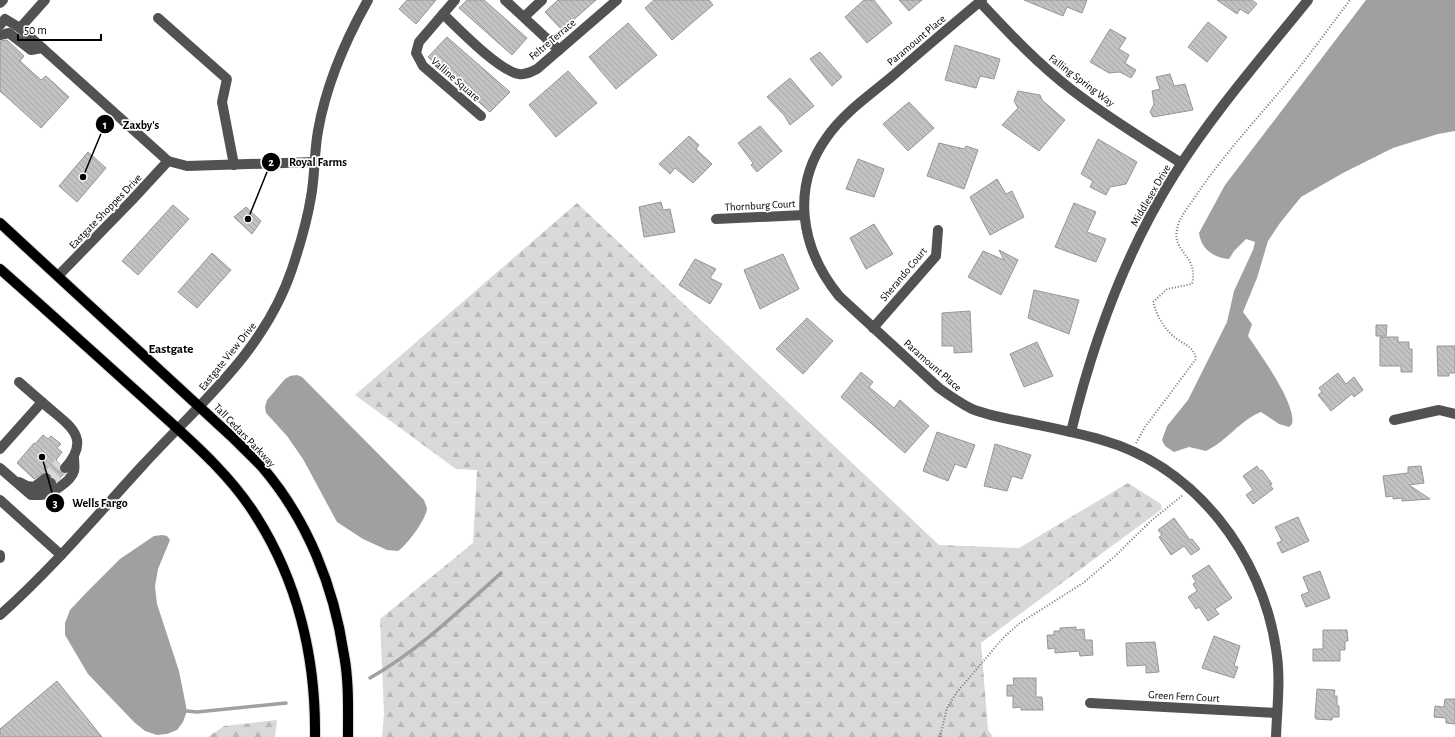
<svg xmlns="http://www.w3.org/2000/svg" width="1455" height="737" font-family="'Alegreya Sans',sans-serif">
<style>
.forest{fill:url(#forest-firs)}
.water{fill:#a0a0a0}
.lines{fill:none;stroke-linecap:round;stroke-linejoin:round}
.stream{stroke:#a0a0a0;stroke-width:3.5}
.building{fill:url(#building-back-hatch);stroke:#969696}
.minor-tunnel{stroke:#d9d9d9;stroke-width:10;stroke-dasharray:10 5;stroke-linecap:butt}
.major-casing{stroke:#dbdbdb;stroke-width:12}
.path{stroke:#747474;stroke-width:2;stroke-dasharray:1 2;stroke-linecap:butt}
.minor{stroke:#525252;stroke-width:10}
.major{stroke:#000;stroke-width:10}
.labels{text-anchor:middle;stroke-width:3.5;stroke-linejoin:round;paint-order:stroke}
.street-label{font-size:11px;fill:#000;stroke:#fff}
.quarter-label{font-size:13px;font-weight:bold;fill:#000;stroke:#fff}
.leader{fill:none;stroke:#000;stroke-width:1.5}
.callout-dot{fill:#000;stroke:#fff;stroke-width:1.5}
.mark-label{font-size:12px;text-anchor:middle;font-weight:bold;fill:#fff}
.callout-label{font-size:12px;text-anchor:middle;font-weight:bold;fill:#000;stroke:#fff;stroke-width:3.5;stroke-linejoin:round;paint-order:stroke}
</style>
<defs>
<pattern id="forest-firs" width="22" height="20" patternUnits="userSpaceOnUse"><rect width="22" height="20" fill="#d9d9d9"/><path d="M5 1l3.5 6h-7zM16 11l3.5 6h-7z" fill="#b8b8b8"/></pattern>
<pattern id="building-back-hatch" width="6" height="6" patternUnits="userSpaceOnUse"><rect width="6" height="6" fill="#c2c2c2"/><path d="M-1 5l2 2M0 0l6 6M5-1l2 2" fill="none" stroke="#a5a5a5"/></pattern>
</defs>
<rect width="100%" height="100%" fill="#fff"/>
<g class="forest">
<polygon points="577,203 939,545 1019,548 1128,483 1161,504 1162,509 981,643 988,730 993,737 382,737 384,713 380,619 473,543 477,470 456,469 355,395"/>
<polygon points="277,720 275,737 208,737 224,726"/>
</g>
<g class="water">
<path d="M1366 0H1455V131L1438 134 1393 148 1343 173 1301 197 1280 223 1268 241 1257 278 1243 312 1252 324 1248 336C1260 354 1297 405 1292 424L1289 427 1279 424 1261 412C1239 421 1227 441 1206 451L1189 447 1174 452 1165 446 1162 440 1167 426 1188 400 1227 322 1234 291 1253 250 1255 242 1246 239 1234 251 1229 259C1214 258 1201 249 1199 233L1225 185Z"/>
<path d="M297 375 302 377 424 500C425 503 427 507 427 509 425 521 407 545 398 551L387 550 363 539 337 522 303 459 287 436 266 413 265 407 267 400 285 379 290 376Z"/>
<polygon points="162,535 167,536 170,540 158,569 155,586 157,604 179,671 187,711 183,722 177,730 167,734 157,735 145,731 134,722 88,674 65,635 65,623 70,610 86,593 120,559 154,536"/>
</g>
<g class="lines">
<g class="stream">
<path d="M370 678C419 650 459 611 501 573"/>
<polyline points="187,711 197,712 286,703"/>
</g>
</g>
<g class="building">
<polygon points="407,0 436,0 416,24 399,9"/>
<polygon points="467,0 484,0 527,38 512,55 459,8"/>
<polygon points="558,0 596,0 562,30 545,12"/>
<polygon points="654,0 709,0 713,5 672,40 645,8"/>
<polygon points="864,0 874,0 892,23 867,43 845,17"/>
<polygon points="899,0 922,0 909,11"/>
<polygon points="1024,0 1087,0 1082,13 1067,7 1063,16"/>
<polygon points="1217,0 1252,0 1257,4 1248,14 1240,9 1237,14"/>
<polygon points="1208,22 1227,37 1207,62 1188,47"/>
<polygon points="628,23 657,55 616,89 589,57"/>
<polygon points="1110,29 1126,38 1119,49 1129,55 1125,63 1136,70 1131,78 1120,72 1109,73 1090,62"/>
<polygon points="447,37 510,92 490,112 428,57"/>
<polygon points="7,40 24,56 20,61 41,80 46,76 69,97 41,128 0,91 0,41"/>
<polygon points="955,45 1000,59 994,79 980,76 976,88 945,80"/>
<polygon points="820,52 842,77 832,86 810,59"/>
<polygon points="568,71 597,103 556,137 529,105"/>
<polygon points="1170,74 1174,86 1185,84 1193,110 1153,117 1150,112 1154,104 1152,91 1160,89 1156,77"/>
<polygon points="790,78 814,106 790,125 784,115 767,97"/>
<polygon points="1018,91 1040,95 1042,100 1065,120 1039,151 1002,125 1018,108 1014,101"/>
<polygon points="909,102 934,128 908,151 883,124"/>
<polygon points="760,126 782,151 757,172 751,165 753,163 738,143"/>
<polygon points="689,136 699,145 696,149 712,164 693,183 675,168 670,174 659,164"/>
<polygon points="1098,139 1137,162 1126,184 1110,187 1106,195 1090,187 1093,181 1081,174"/>
<polygon points="939,143 964,149 966,146 978,150 964,189 927,176"/>
<polygon points="88,152 106,168 77,202 59,186"/>
<polygon points="858,159 884,169 874,197 846,189"/>
<polygon points="997,179 1006,194 1012,191 1024,217 990,235 970,197"/>
<polygon points="661,202 663,210 670,209 675,232 644,237 639,207"/>
<polygon points="1074,203 1096,212 1087,232 1106,239 1096,262 1055,247"/>
<polygon points="173,205 189,219 138,275 122,261"/>
<polygon points="246,207 261,221 252,234 234,217"/>
<polygon points="874,224 893,254 866,269 850,238"/>
<polygon points="999,250 1018,260 1001,295 968,277 983,251 1004,260"/>
<polygon points="212,253 231,270 197,308 178,292"/>
<polygon points="783,254 799,289 760,309 744,270"/>
<polygon points="695,259 716,269 710,278 722,284 710,304 679,285"/>
<polygon points="1034,290 1079,300 1069,334 1028,318"/>
<polygon points="970,311 972,352 954,353 954,346 942,346 942,313"/>
<polygon points="807,318 833,341 803,374 776,349"/>
<polygon points="1376,325 1387,325 1386,336 1376,336"/>
<polygon points="1380,337 1398,337 1398,342 1409,342 1409,349 1412,349 1412,372 1401,372 1401,366 1380,366"/>
<polygon points="1037,342 1053,376 1024,387 1010,354"/>
<polygon points="1437,346 1455,346 1455,373 1449,373 1449,376 1438,376"/>
<polygon points="861,372 873,382 869,387 894,408 900,400 929,426 905,453 841,397"/>
<polygon points="1338,373 1346,384 1354,377 1363,390 1354,397 1352,394 1331,411 1318,395 1322,392 1319,388"/>
<polygon points="937,432 975,445 966,468 955,464 948,481 923,471"/>
<polygon points="43,435 48,439 51,436 61,444 57,448 62,452 56,460 60,464 59,471 64,474 57,481 51,474 46,472 34,479 17,463 34,443 35,444"/>
<polygon points="995,444 1031,455 1022,479 1012,476 1007,491 984,486"/>
<polygon points="1257,466 1260,471 1262,470 1272,484 1270,485 1273,489 1253,504 1246,495 1253,490 1243,476"/>
<polygon points="1421,466 1424,483 1409,485 1430,499 1402,501 1402,498 1393,499 1393,496 1386,497 1383,476 1408,473 1408,467"/>
<polygon points="1298,517 1309,541 1282,553 1277,543 1282,541 1275,527"/>
<polygon points="1174,518 1190,540 1192,539 1200,549 1191,555 1184,546 1171,555 1159,537 1162,535 1158,530"/>
<polygon points="1209,565 1232,598 1215,609 1219,614 1208,621 1199,607 1196,609 1188,597 1197,591 1193,584 1196,582 1192,576"/>
<polygon points="1320,571 1330,598 1306,607 1301,595 1309,592 1303,577"/>
<polygon points="1076,627 1076,630 1084,629 1085,640 1092,640 1093,655 1080,656 1079,651 1055,653 1055,648 1048,649 1047,635 1054,635 1054,631 1060,631 1060,628"/>
<polygon points="1323,630 1347,630 1348,641 1345,641 1345,650 1340,650 1340,661 1313,661 1313,649 1323,649"/>
<polygon points="1214,636 1240,646 1234,666 1238,667 1234,678 1202,668"/>
<polygon points="1155,642 1159,672 1146,673 1146,665 1127,666 1126,643"/>
<polygon points="1013,678 1036,678 1036,697 1042,697 1043,710 1021,710 1021,707 1013,708 1013,696 1007,696 1007,685 1014,685"/>
<polygon points="57,681 102,737 0,737 0,729"/>
<polygon points="1317,689 1335,690 1334,696 1337,696 1337,705 1339,706 1339,717 1332,717 1332,720 1316,719 1315,717"/>
<polygon points="1445,699 1455,699 1455,724 1446,723 1446,718 1434,717 1435,706 1444,707"/>
</g>
<g class="lines">
<g class="minor-tunnel">
<polyline points="46,478 59,463"/>
<polyline points="51,483 65,468"/>
</g>
<g class="major-casing">
<g id="major">
<path d="M0 223 231 436C241 446 253 457 263 468 308 521 334 587 344 655 349 681 348 710 348 737"/>
<path d="M0 269C49 312 97 356 146 400 184 435 228 471 256 516 298 582 316 659 315 737"/>
</g>
</g>
<g class="path">
<path d="M1136 443 1145 427 1196 359C1194 345 1181 344 1172 335 1162 325 1157 316 1153 302L1167 289 1192 284C1199 255 1172 253 1177 229 1179 218 1187 209 1193 200 1220 159 1254 122 1286 84 1308 57 1329 28 1350 0"/>
<polyline points="940,737 947,708 957,692 1004,637 1020,623 1083,583 1114,557 1152,520 1183,495"/>
</g>
<g class="minor">
<polyline points="455,0 419,42 416,53 423,66 481,116"/>
<polyline points="505,0 559,50"/>
<path d="M982 0C953 24 925 48 896 73 873 93 845 111 827 137 790 188 801 249 839 296L939 388C950 396 960 403 972 409 987 415 1003 418 1019 421 1047 427 1075 432 1102 440 1196 467 1262 555 1276 649 1281 678 1277 708 1276 737"/>
<path d="M980 2C1009 33 1038 64 1072 90 1107 117 1145 140 1181 163"/>
<polyline points="0,3 3,0"/>
<path d="M443 14C459 29 499 71 519 74 526 75 531 72 537 69L617 0"/>
<polyline points="524,17 542,0"/>
<polyline points="158,18 227,79 222,102 234,165"/>
<polyline points="0,25 5,19 20,28 168,161 187,166 314,162"/>
<polyline points="20,28 45,0"/>
<polyline points="0,35 9,33 31,50 42,48"/>
<polyline points="716,219 804,215"/>
<polyline points="58,276 132,200 168,161"/>
<polyline points="873,328 936,256 938,230"/>
<polyline points="19,382 42,402"/>
<polyline points="1394,420 1439,410 1455,414"/>
<path d="M1071 432C1093 341 1124 255 1174 175 1213 113 1262 57 1308 0"/>
<path d="M0 449 42 402C66 424 94 436 65 468"/>
<polyline points="0,468 31,495 39,495 51,483"/>
<polyline points="19,482 27,486 34,487 46,478"/>
<path d="M41 495C51 495 71 481 74 471 75 467 74 461 74 458"/>
<polyline points="0,500 61,555"/>
<polyline points="0,555 0,558"/>
<path d="M0 615C52 569 97 515 143 465 201 402 264 352 292 269 300 245 307 222 311 197 315 176 314 153 318 131 326 85 345 41 368 0"/>
<polyline points="1090,703 1277,713"/>
</g>
<use href="#major" class="major"/>
</g>
<g class="labels">
<g class="street-label">
<text transform="translate(552 39) rotate(-40)" y="4">Feltre Terrace</text>
<text transform="translate(916 40) rotate(-40)" y="4">Paramount Place</text>
<text transform="translate(456 79) rotate(41)" y="4">Valline Square</text>
<text transform="translate(1082 80) rotate(37)" y="4">Falling Spring Way</text>
<text transform="translate(1150 195) rotate(-60)" y="4">Middlesex Drive</text>
<text transform="translate(760 205) rotate(-3)" y="4">Thornburg Court</text>
<text transform="translate(105 211) rotate(-46)" y="4">Eastgate Shoppes Drive</text>
<text transform="translate(903 274) rotate(-50)" y="4">Sherando Court</text>
<text transform="translate(227 356) rotate(-51)" y="4">Eastgate View Drive</text>
<text transform="translate(933 365) rotate(41)" y="4">Paramount Place</text>
<text transform="translate(245 435) rotate(46)" y="4">Tall Cedars Parkway</text>
<text transform="translate(1184 696) rotate(3)" y="4">Green Fern Court</text>
</g>
<g class="quarter-label">
<text x="171" y="353">Eastgate</text>
</g>
</g>
<path class="leader" d="M83 177L105 124M248 219L271 162M42 457L55 503"/>
<g class="callout-dot">
<circle cx="83" cy="177" r="4"/>
<circle cx="248" cy="219" r="4"/>
<circle cx="42" cy="457" r="4"/>
<circle cx="105" cy="124" r="10"/>
<circle cx="271" cy="162" r="10"/>
<circle cx="55" cy="503" r="10"/>
</g>
<g class="mark-label">
<text x="105" y="129">1</text>
<text x="271" y="166">2</text>
<text x="55" y="507">3</text>
</g>
<g class="callout-label">
<text x="141" y="129">Zaxby's</text>
<text x="318" y="166">Royal Farms</text>
<text x="100" y="507">Wells Fargo</text>
</g>
<path d="M18 34v6h83v-6" fill="none" stroke="#000000" stroke-width="2"/>
<text x="24" y="34" font-size="12" fill="#000000" stroke="#ffffff" stroke-width="3" paint-order="stroke">50 m</text>
</svg>
